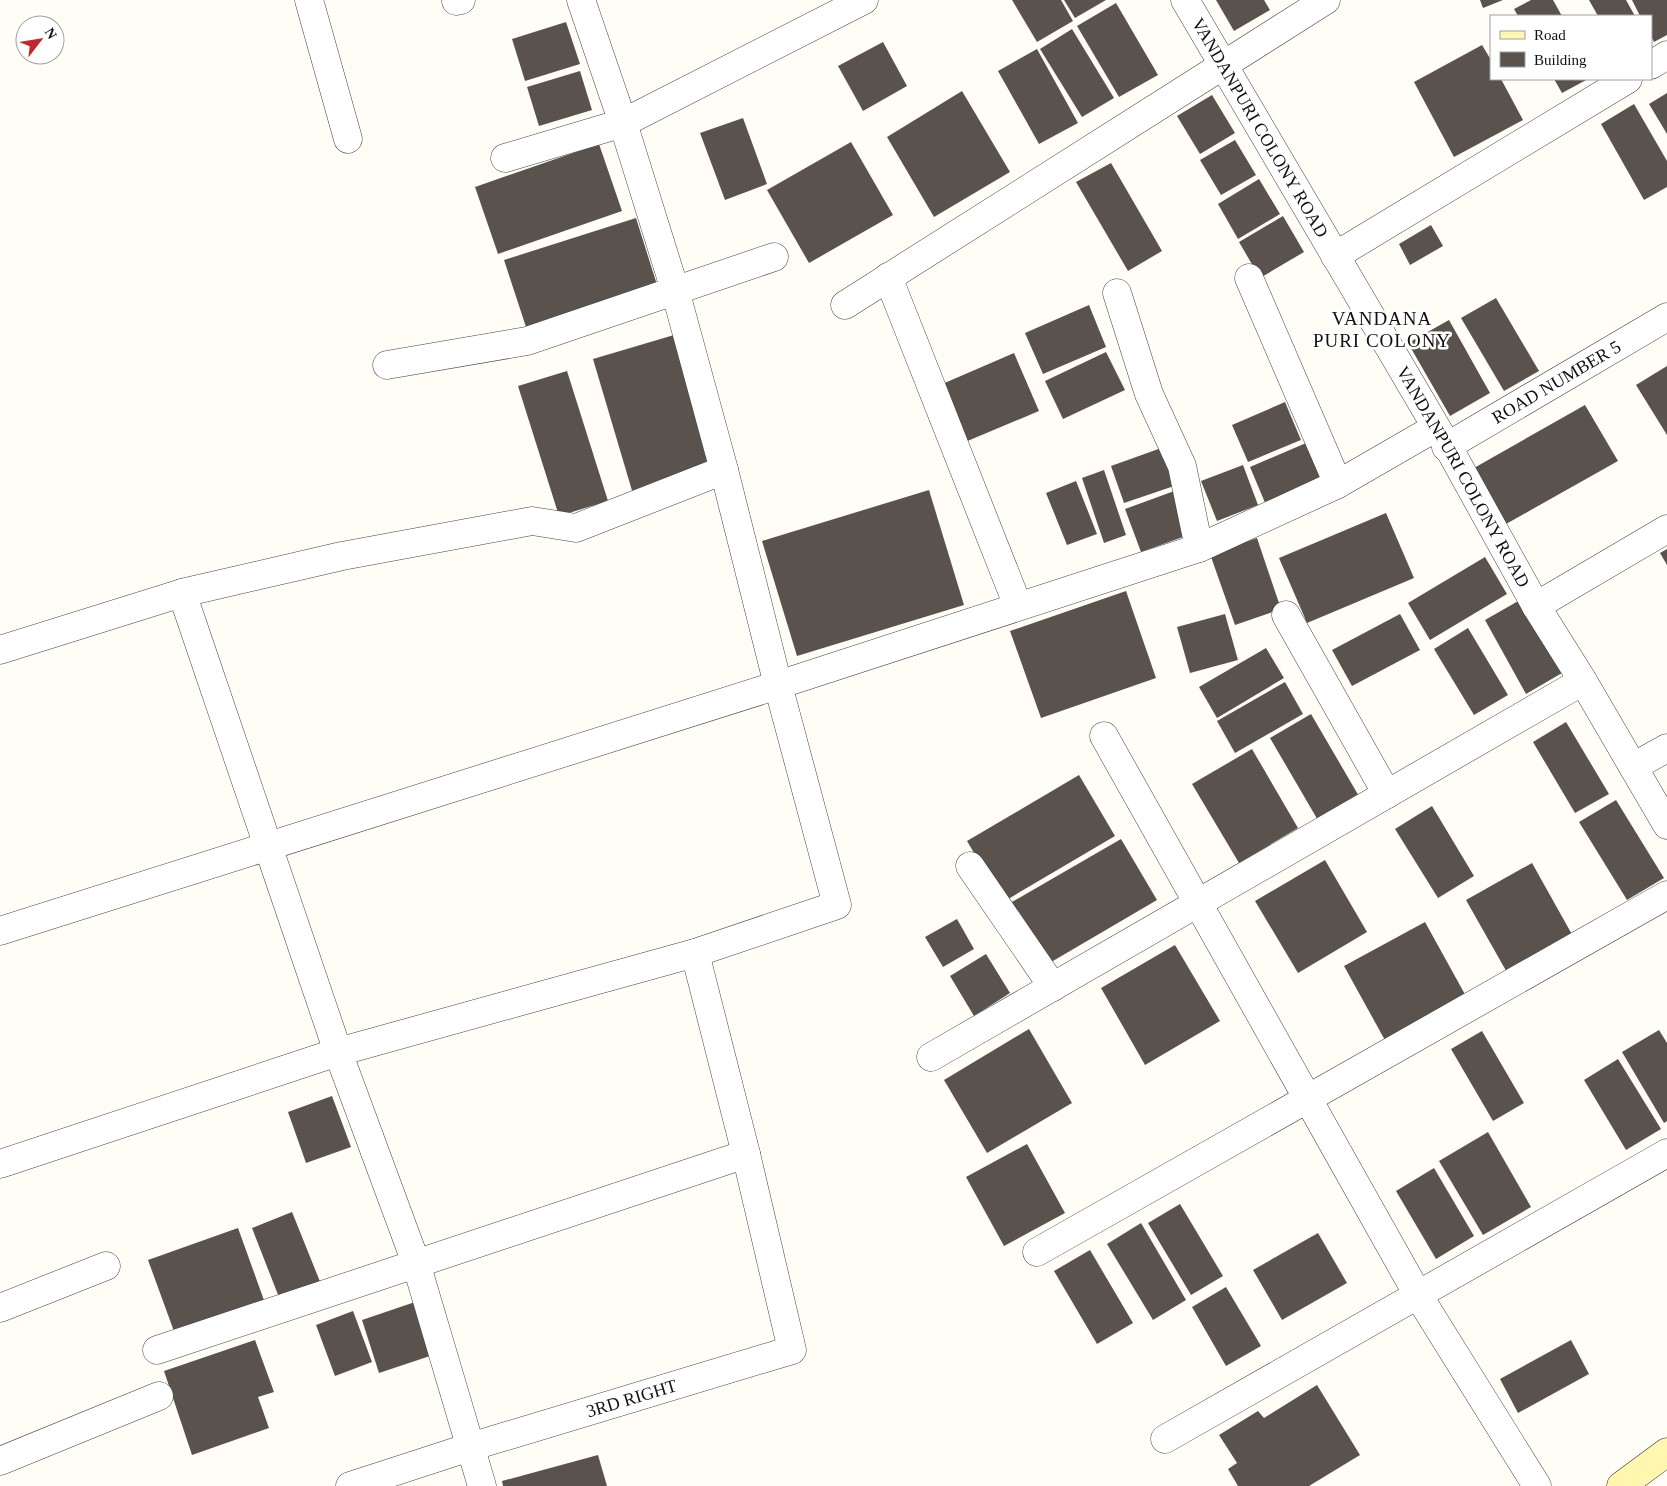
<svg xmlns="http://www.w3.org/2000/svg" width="1667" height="1486" font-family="'Times New Roman',serif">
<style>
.building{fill:#5a524d}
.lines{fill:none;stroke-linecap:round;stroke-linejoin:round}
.minor-casing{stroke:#444;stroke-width:29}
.secondary-casing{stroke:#333;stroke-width:29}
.minor{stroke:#fff;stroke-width:28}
.secondary{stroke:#fff6b0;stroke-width:28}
.labels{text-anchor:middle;stroke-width:5;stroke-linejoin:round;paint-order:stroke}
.street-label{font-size:18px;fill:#111;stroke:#fff}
.neighbourhood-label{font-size:19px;letter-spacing:1px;fill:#111;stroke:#fff}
</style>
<rect width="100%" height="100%" fill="#fffdf5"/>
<g class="building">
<polygon points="1012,0 1061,0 1073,21 1037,42"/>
<polygon points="1064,0 1106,0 1075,18"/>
<polygon points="1216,0 1264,0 1270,10 1234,31"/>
<polygon points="1480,0 1503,0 1483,8"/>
<polygon points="1531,0 1553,0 1562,16 1518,16 1514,9"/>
<polygon points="1589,0 1626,0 1635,16 1598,16"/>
<polygon points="1632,0 1667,0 1667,35 1654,42 1651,36 1651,16 1640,16"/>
<polygon points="1116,3 1158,75 1119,97 1077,26"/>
<polygon points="566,22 580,64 525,81 512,39"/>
<polygon points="1072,29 1114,98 1082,117 1040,49"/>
<polygon points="883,42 907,86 863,111 838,66"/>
<polygon points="1482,45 1491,60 1491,79 1501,79 1523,120 1454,157 1414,82"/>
<polygon points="1037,49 1078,123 1039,144 998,71"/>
<polygon points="580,71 592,110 539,126 527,87"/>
<polygon points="1554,79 1588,79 1562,93"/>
<polygon points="962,91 1010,172 934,217 887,137"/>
<polygon points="1667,93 1667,134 1649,104"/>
<polygon points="1212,95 1235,133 1200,154 1177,116"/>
<polygon points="1634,104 1667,161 1667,187 1644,200 1601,124"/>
<polygon points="743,118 767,184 725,200 700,133"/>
<polygon points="1235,140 1256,175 1221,195 1200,160"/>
<polygon points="851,142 893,215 809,263 767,190"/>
<polygon points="599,144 622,211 498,254 475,187"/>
<polygon points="1111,163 1162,251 1128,271 1076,182"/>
<polygon points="1259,179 1280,214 1238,239 1218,204"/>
<polygon points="1283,216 1304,252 1260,278 1239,242"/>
<polygon points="636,218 658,288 527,330 504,260"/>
<polygon points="1431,225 1443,246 1410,265 1399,244"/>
<polygon points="1496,298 1539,371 1504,391 1461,318"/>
<polygon points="1089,305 1106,347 1043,374 1025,333"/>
<polygon points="1449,320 1490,393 1450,416 1408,343"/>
<polygon points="674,335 714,470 633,494 593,359"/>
<polygon points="1106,352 1125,390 1063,419 1045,381"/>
<polygon points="1014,353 1039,411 958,445 933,388"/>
<polygon points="1667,366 1667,435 1636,385"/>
<polygon points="567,371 608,501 559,516 518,386"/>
<polygon points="1285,402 1301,440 1248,462 1232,425"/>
<polygon points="1585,405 1618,461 1506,524 1474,468"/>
<polygon points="1306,443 1322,481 1266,505 1250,467"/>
<polygon points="1164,447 1177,485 1124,503 1111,466"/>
<polygon points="1243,465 1258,505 1217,521 1201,481"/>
<polygon points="1104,470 1126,535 1104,543 1082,478"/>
<polygon points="1076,481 1097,534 1067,545 1046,493"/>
<polygon points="929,490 964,605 797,656 762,541"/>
<polygon points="1177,490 1194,533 1141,552 1125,509"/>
<polygon points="1386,513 1414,578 1307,623 1279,558"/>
<polygon points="1257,538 1281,609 1235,625 1210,554"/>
<polygon points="1667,549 1667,565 1660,553"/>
<polygon points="1485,557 1507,594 1430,640 1408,603"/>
<polygon points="1126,591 1156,678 1041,718 1010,631"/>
<polygon points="1520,600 1562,673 1526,694 1485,620"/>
<polygon points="1225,614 1238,660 1190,673 1177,627"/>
<polygon points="1400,614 1420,650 1352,686 1332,650"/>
<polygon points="1468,628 1508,695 1474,715 1434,649"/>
<polygon points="1266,648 1284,678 1217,718 1199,687"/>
<polygon points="1285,682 1303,714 1235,753 1217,721"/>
<polygon points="1311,714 1360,798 1319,822 1270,738"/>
<polygon points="1566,722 1609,794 1575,813 1533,742"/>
<polygon points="1252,749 1298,828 1239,863 1192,784"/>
<polygon points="1079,775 1115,836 1003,902 967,841"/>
<polygon points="1616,800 1664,878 1627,900 1579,822"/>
<polygon points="1432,806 1474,876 1438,898 1395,829"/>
<polygon points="1121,839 1157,900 1041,968 1005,906"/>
<polygon points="1325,860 1367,932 1298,973 1255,901"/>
<polygon points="1532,863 1574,938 1509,976 1466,900"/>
<polygon points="957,919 974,949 943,967 925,937"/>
<polygon points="1425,922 1467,998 1386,1042 1344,966"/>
<polygon points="1175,945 1220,1021 1145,1065 1101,988"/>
<polygon points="986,954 1010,993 974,1016 950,976"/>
<polygon points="1029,1029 1072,1103 987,1153 944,1080"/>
<polygon points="1659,1030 1667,1043 1667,1121 1664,1123 1622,1052"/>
<polygon points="1482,1031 1524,1103 1493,1121 1451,1049"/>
<polygon points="1618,1059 1661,1129 1626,1150 1584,1080"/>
<polygon points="332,1096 351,1147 306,1163 288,1112"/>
<polygon points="1488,1132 1531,1207 1483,1235 1439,1161"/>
<polygon points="1027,1144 1065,1213 1004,1246 966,1177"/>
<polygon points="1434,1168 1474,1236 1436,1259 1396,1191"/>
<polygon points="1180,1204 1223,1276 1191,1295 1148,1223"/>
<polygon points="292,1212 323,1289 282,1305 252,1228"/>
<polygon points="1141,1223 1186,1300 1153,1320 1107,1244"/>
<polygon points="238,1228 265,1303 175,1334 148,1260"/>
<polygon points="1318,1233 1347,1283 1282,1320 1253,1270"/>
<polygon points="1090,1250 1133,1323 1097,1344 1054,1271"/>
<polygon points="1226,1287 1261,1346 1226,1366 1192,1307"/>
<polygon points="415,1302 433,1355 379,1373 362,1320"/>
<polygon points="353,1311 372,1362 335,1376 316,1325"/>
<polygon points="255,1340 274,1392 258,1397 269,1428 192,1455 164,1371"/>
<polygon points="1571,1340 1589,1374 1518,1413 1500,1379"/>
<polygon points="1317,1385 1360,1455 1309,1486 1238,1486 1228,1469 1237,1463 1219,1435 1258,1411 1264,1418"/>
<polygon points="598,1455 607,1486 503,1486 502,1481"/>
</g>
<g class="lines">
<g class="minor-casing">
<g id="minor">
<polyline points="309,0 348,139"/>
<path id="s1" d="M1185 0 1452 454 1536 606 1583 681 1667 825"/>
<polyline points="456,1 461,0"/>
<polyline points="1651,65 1667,55"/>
<polyline points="505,158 623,123 864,0"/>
<polyline points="1335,256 1628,79"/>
<polyline points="888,277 1018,606"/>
<polyline points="1249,278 1338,484"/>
<polyline points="1117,293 1149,394 1182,466 1199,548"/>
<polyline points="845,305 1326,0"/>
<polyline points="387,365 527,341 774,257"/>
<path id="s2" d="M1446 447 1667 317"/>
<polyline points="182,593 342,556 532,521 576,528 724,470"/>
<polyline points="1536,606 1667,529"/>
<polyline points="1286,615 1387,794"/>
<polyline points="0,650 182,593 338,1052 416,1263 482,1486"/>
<polyline points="1104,736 1418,1295 1537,1486"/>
<polyline points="1633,767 1667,748"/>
<polyline points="970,866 1053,987"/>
<polyline points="0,931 778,685 1199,548 1338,484 1435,428"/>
<polyline points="931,1057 1583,681"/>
<polyline points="0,1164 338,1052 695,953 837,905 778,685 724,470 675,290 623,123 581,0"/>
<polyline points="1037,1252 1667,895"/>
<polyline points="0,1308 106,1266"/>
<polyline points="157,1350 746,1154"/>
<polyline points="1165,1439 1667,1153"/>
<polyline points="0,1461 159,1396"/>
<path id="s3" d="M350 1486 470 1447 792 1350 746 1154 695 953"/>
</g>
</g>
<g class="secondary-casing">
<polyline id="secondary" points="1621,1486 1667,1452"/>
</g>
<use href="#minor" class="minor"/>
<use href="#secondary" class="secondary"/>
</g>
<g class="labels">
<g class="street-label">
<text dy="6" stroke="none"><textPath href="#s1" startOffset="148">VANDANPURI COLONY ROAD</textPath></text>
<text dy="6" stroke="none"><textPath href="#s2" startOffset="128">ROAD NUMBER 5</textPath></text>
<text dy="6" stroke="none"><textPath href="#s1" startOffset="552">VANDANPURI COLONY ROAD</textPath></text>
<text dy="6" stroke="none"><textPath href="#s3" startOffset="295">3RD RIGHT</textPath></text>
</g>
<g class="neighbourhood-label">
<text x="1382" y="325">VANDANA<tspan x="1382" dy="22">PURI COLONY</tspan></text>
</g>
</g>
<rect x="1490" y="15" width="162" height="65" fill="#ffffff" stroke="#a0a0a0"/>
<rect x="1500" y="31" width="25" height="8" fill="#fff6b0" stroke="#a0a0a0"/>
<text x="1534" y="40" font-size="15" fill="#111111">Road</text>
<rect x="1500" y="52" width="25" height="15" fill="#5a524d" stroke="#a0a0a0"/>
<text x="1534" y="65" font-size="15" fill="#111111">Building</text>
<g transform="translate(40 40) rotate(59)"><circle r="24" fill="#ffffff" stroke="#a0a0a0"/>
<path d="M0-4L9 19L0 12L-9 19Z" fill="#c4262e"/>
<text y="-8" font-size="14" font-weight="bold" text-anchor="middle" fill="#111111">N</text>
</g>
</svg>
